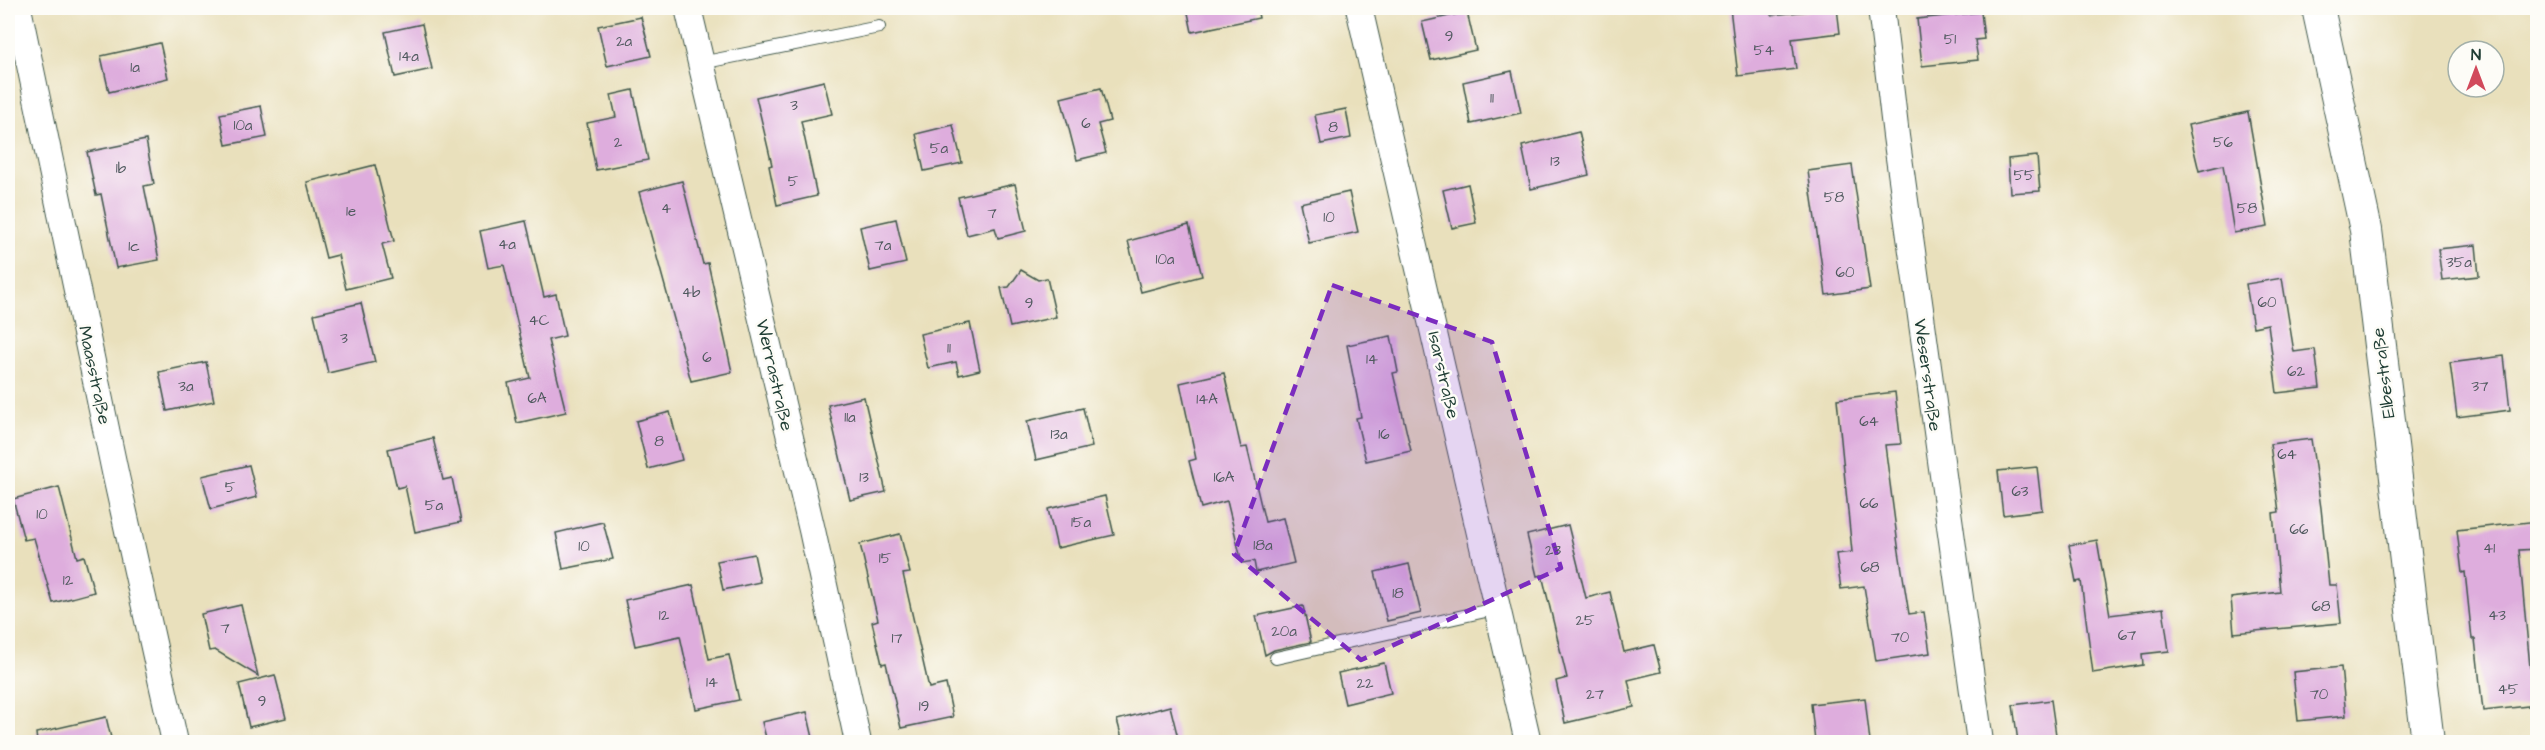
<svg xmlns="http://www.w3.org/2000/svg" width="2545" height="750" font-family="'Architects Daughter',sans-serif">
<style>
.building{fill:#deaddd}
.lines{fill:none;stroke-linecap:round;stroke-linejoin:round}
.service-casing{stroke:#3d5548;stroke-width:14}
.minor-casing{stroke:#3d5548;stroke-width:28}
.tertiary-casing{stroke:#3d5548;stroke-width:34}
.service{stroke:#fff;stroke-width:12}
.minor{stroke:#fff;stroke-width:26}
.tertiary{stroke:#fff;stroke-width:32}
.marked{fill:#7b2cbf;fill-opacity:0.2;stroke:#7b2cbf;stroke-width:4.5;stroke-dasharray:12 8;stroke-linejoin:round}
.labels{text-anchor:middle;stroke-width:5;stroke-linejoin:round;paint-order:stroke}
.number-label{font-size:15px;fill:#4f595e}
.street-label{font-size:18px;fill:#1f3d34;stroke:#fdfcf7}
</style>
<rect width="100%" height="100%" fill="#fdfcf7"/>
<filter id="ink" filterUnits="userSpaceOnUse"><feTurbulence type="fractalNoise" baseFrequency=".0167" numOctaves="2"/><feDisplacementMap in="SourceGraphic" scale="12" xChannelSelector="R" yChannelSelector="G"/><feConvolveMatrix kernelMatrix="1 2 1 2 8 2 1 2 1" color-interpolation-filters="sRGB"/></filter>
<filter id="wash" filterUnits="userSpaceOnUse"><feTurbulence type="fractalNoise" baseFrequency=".008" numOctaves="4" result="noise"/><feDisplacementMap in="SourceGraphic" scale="24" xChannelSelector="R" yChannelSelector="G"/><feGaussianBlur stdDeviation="1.35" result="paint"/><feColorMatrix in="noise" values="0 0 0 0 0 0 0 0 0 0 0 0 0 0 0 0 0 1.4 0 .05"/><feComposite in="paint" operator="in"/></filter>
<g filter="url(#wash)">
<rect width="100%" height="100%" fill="#e9e0bc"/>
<g id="blocks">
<g class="building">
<polygon points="1187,8 1257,8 1259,18 1192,32"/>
<polygon points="1730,8 1770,8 1771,15 1837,8 1840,33 1792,39 1796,69 1738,76"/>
<polygon points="1467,12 1476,50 1431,60 1422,22"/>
<polygon points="1981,12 1984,39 1975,40 1978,60 1922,66 1917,19"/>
<polygon points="641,17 651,56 607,66 598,26"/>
<polygon points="422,24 432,69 395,77 385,32"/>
<polygon points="160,43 168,78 109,92 101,56"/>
<polygon points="1512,71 1521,113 1471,124 1463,82"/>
<polygon points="824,81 832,114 801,121 817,196 777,205 769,166 772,165 756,97"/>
<polygon points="1101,88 1110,121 1098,124 1106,153 1077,160 1061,98"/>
<polygon points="633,90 648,160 596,170 587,123 616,117 611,95"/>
<polygon points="261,106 267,137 226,145 220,114"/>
<polygon points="1346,109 1351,138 1321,144 1315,115"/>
<polygon points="2248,112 2268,227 2234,233 2223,165 2199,171 2188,125"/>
<polygon points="953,125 962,163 924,171 916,134"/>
<polygon points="1579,132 1589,175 1531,189 1522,146"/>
<polygon points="146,140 154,184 144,186 159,260 116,268 101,194 96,195 87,152"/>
<polygon points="2037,156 2040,191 2010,193 2008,159"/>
<polygon points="375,165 394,241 382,244 391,278 346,289 338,255 326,258 307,182"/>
<polygon points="1852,165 1870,289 1826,295 1808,171"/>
<polygon points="682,181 703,264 708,263 732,372 691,381 639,192"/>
<polygon points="1015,184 1026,231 998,238 995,228 967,235 958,197"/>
<polygon points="1468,184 1476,223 1452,228 1443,190"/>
<polygon points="1349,192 1358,232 1309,243 1300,203"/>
<polygon points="896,219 906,263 870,271 860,227"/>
<polygon points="526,221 544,297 556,294 565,336 548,340 566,412 517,423 508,383 530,378 504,265 488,268 480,231"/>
<polygon points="1189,225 1202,276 1141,292 1128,241"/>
<polygon points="2476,245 2479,276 2442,280 2438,249"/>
<polygon points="1021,270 1038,280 1047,278 1056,317 1010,327 1001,288 1009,287"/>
<polygon points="2282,278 2294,352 2315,349 2320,388 2277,393 2268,324 2253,327 2246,284"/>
<polygon points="361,303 375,362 328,373 314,314"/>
<polygon points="970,323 980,370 959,375 956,362 928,368 920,334"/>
<polygon points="1391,336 1398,372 1393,373 1411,451 1366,461 1356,418 1361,417 1347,345"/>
<polygon points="2504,356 2510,410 2457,417 2450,363"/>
<polygon points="206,362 214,401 167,411 159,372"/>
<polygon points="1224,373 1241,448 1247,447 1265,522 1283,518 1294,563 1256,572 1254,561 1242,563 1227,501 1201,508 1189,461 1196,459 1180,383"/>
<polygon points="1895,392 1901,444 1885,445 1898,545 1909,614 1924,612 1930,653 1876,661 1864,586 1841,589 1836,554 1852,552 1837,399"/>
<polygon points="864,397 886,492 850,500 828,405"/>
<polygon points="1083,408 1092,447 1036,460 1027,421"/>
<polygon points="670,412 682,460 648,469 636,421"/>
<polygon points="433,438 443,480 452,478 461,522 415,532 405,486 397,488 388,449"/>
<polygon points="2311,439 2321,508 2329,585 2337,585 2341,623 2234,633 2231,598 2280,592 2273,513 2279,512 2270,444"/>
<polygon points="249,465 257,497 211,509 202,476"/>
<polygon points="2037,467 2042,510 2003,515 1998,471"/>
<polygon points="59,487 77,558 84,556 94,592 53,603 34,538 24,540 13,499"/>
<polygon points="1105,496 1114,535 1057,548 1048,509"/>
<polygon points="2538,521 2538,549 2519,550 2530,667 2533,666 2537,705 2483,711 2475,639 2472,639 2465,572 2462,573 2457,530"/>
<polygon points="603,522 613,559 563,569 556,533"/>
<polygon points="1568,525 1586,598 1610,592 1624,652 1654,645 1661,672 1628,680 1634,707 1565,723 1556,681 1567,678 1542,575 1537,576 1527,535"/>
<polygon points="900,534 910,573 903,574 929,688 946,684 953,717 901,728 886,663 882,664 872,622 878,620 860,544"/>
<polygon points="2097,540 2110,615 2163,608 2169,651 2142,654 2143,665 2093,673 2081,581 2076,582 2069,545"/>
<polygon points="754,554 760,582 723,590 717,561"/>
<polygon points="1409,564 1421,613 1387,621 1375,572"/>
<polygon points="693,585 709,659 729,655 739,700 696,709 680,636 635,646 625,600"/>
<polygon points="241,605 258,676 215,650 209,651 201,614"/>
<polygon points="1303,606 1311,642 1274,650 1265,655 1256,616"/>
<polygon points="1384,663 1391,693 1345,704 1338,673"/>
<polygon points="2341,667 2346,716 2298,721 2293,672"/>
<polygon points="275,675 286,718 249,727 239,684"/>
<polygon points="1865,698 1870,742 1815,742 1811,704"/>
<polygon points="2051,700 2057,742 2018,742 2013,705"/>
<polygon points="1170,706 1179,742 1123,742 1117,720"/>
<polygon points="807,712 814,742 767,742 762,722"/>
<polygon points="106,717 112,742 37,742 36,733"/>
</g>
</g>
</g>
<g filter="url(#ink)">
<use href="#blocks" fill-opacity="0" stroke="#3d5548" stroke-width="1.5"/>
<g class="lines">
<g class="service-casing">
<g id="service">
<polyline points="701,63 879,27"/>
<polyline points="1276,658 1499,608"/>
</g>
</g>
<g class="minor-casing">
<g id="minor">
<polyline points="18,8 115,472 175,742"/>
<polyline points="688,8 812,530 858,742"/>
<polyline points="1359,8 1528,742"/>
<polyline points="1881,8 1896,136 1980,742"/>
</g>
</g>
<g class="tertiary-casing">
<polyline id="tertiary" points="2318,8 2366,230 2428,742"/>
</g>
<use href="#service" class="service"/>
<use href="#minor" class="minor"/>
<use href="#tertiary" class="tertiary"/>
</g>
</g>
<path class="marked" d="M1332 285 1492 342 1561 568 1361 660 1234 554Z"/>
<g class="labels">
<g class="number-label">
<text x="1449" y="41">9</text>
<text x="1950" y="44">51</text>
<text x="624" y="46">2a</text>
<text x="1764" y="55">54</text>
<text x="409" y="61">14a</text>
<text x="135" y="72">1a</text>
<text x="1492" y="103">11</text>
<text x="794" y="110">3</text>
<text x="1086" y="128">6</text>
<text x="243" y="130">10a</text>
<text x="1333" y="132">8</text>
<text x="618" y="147">2</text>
<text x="2223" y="147">56</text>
<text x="939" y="153">5a</text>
<text x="1555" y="166">13</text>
<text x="121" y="173">1b</text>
<text x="2024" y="180">55</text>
<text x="793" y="186">5</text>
<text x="1834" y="202">58</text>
<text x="666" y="213">4</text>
<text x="2247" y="213">58</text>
<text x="351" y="216">1e</text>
<text x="992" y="218">7</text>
<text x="1329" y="222">10</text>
<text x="507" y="249">4a</text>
<text x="883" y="250">7a</text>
<text x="134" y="251">1c</text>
<text x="1165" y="264">10a</text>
<text x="2459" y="267">35a</text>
<text x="1845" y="277">60</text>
<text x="691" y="297">4b</text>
<text x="2267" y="307">60</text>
<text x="1029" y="308">9</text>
<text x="539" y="325">4C</text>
<text x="344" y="343">3</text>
<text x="949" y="353">11</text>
<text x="707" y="362">6</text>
<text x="1372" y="364">14</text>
<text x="2296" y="376">62</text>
<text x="186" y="391">3a</text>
<text x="2480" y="391">37</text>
<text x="537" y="403">6A</text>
<text x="1207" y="404">14A</text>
<text x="850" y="422">11a</text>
<text x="1869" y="426">64</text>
<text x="1059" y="439">13a</text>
<text x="1384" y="439">16</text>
<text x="659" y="446">8</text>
<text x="2287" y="459">64</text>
<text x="864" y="482">13</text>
<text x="1224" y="482">16A</text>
<text x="230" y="492">5</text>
<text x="2020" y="496">63</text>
<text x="1869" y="508">66</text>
<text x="434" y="510">5a</text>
<text x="42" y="519">10</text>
<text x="1081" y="527">15a</text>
<text x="2299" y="534">66</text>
<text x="1263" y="550">18a</text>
<text x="584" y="551">10</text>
<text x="2489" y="553">41</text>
<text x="1553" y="555">23</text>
<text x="885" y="563">15</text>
<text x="1870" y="572">68</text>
<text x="68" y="585">12</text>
<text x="1398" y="598">18</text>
<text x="2321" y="611">68</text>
<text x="664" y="620">12</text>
<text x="2497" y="620">43</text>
<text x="1585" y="625">25</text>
<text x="225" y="633">7</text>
<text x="1284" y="636">20a</text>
<text x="2127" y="640">67</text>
<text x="1900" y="642">70</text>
<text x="897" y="643">17</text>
<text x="712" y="687">14</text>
<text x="1365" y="688">22</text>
<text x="2508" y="694">45</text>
<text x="1595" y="699">27</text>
<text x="2319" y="699">70</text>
<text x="262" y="706">9</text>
<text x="924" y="711">19</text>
</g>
<g class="street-label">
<text transform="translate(2383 373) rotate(-97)" y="6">Elbestraße</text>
<text transform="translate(95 375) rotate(78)" y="6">Maasstraße</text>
<text transform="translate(775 375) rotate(77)" y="6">Werrastraße</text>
<text transform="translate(1444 375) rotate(77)" y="6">Isarstraße</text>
<text transform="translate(1928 375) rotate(82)" y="6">Weserstraße</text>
</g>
</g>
<rect width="2545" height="750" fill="none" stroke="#fdfcf7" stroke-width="30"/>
<g transform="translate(2476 69)"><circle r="28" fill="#fdfcf7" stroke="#a4b0a9" stroke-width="1.5"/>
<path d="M0-4.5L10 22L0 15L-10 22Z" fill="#d1495b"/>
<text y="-9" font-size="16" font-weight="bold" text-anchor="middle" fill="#1f3d34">N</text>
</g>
</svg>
